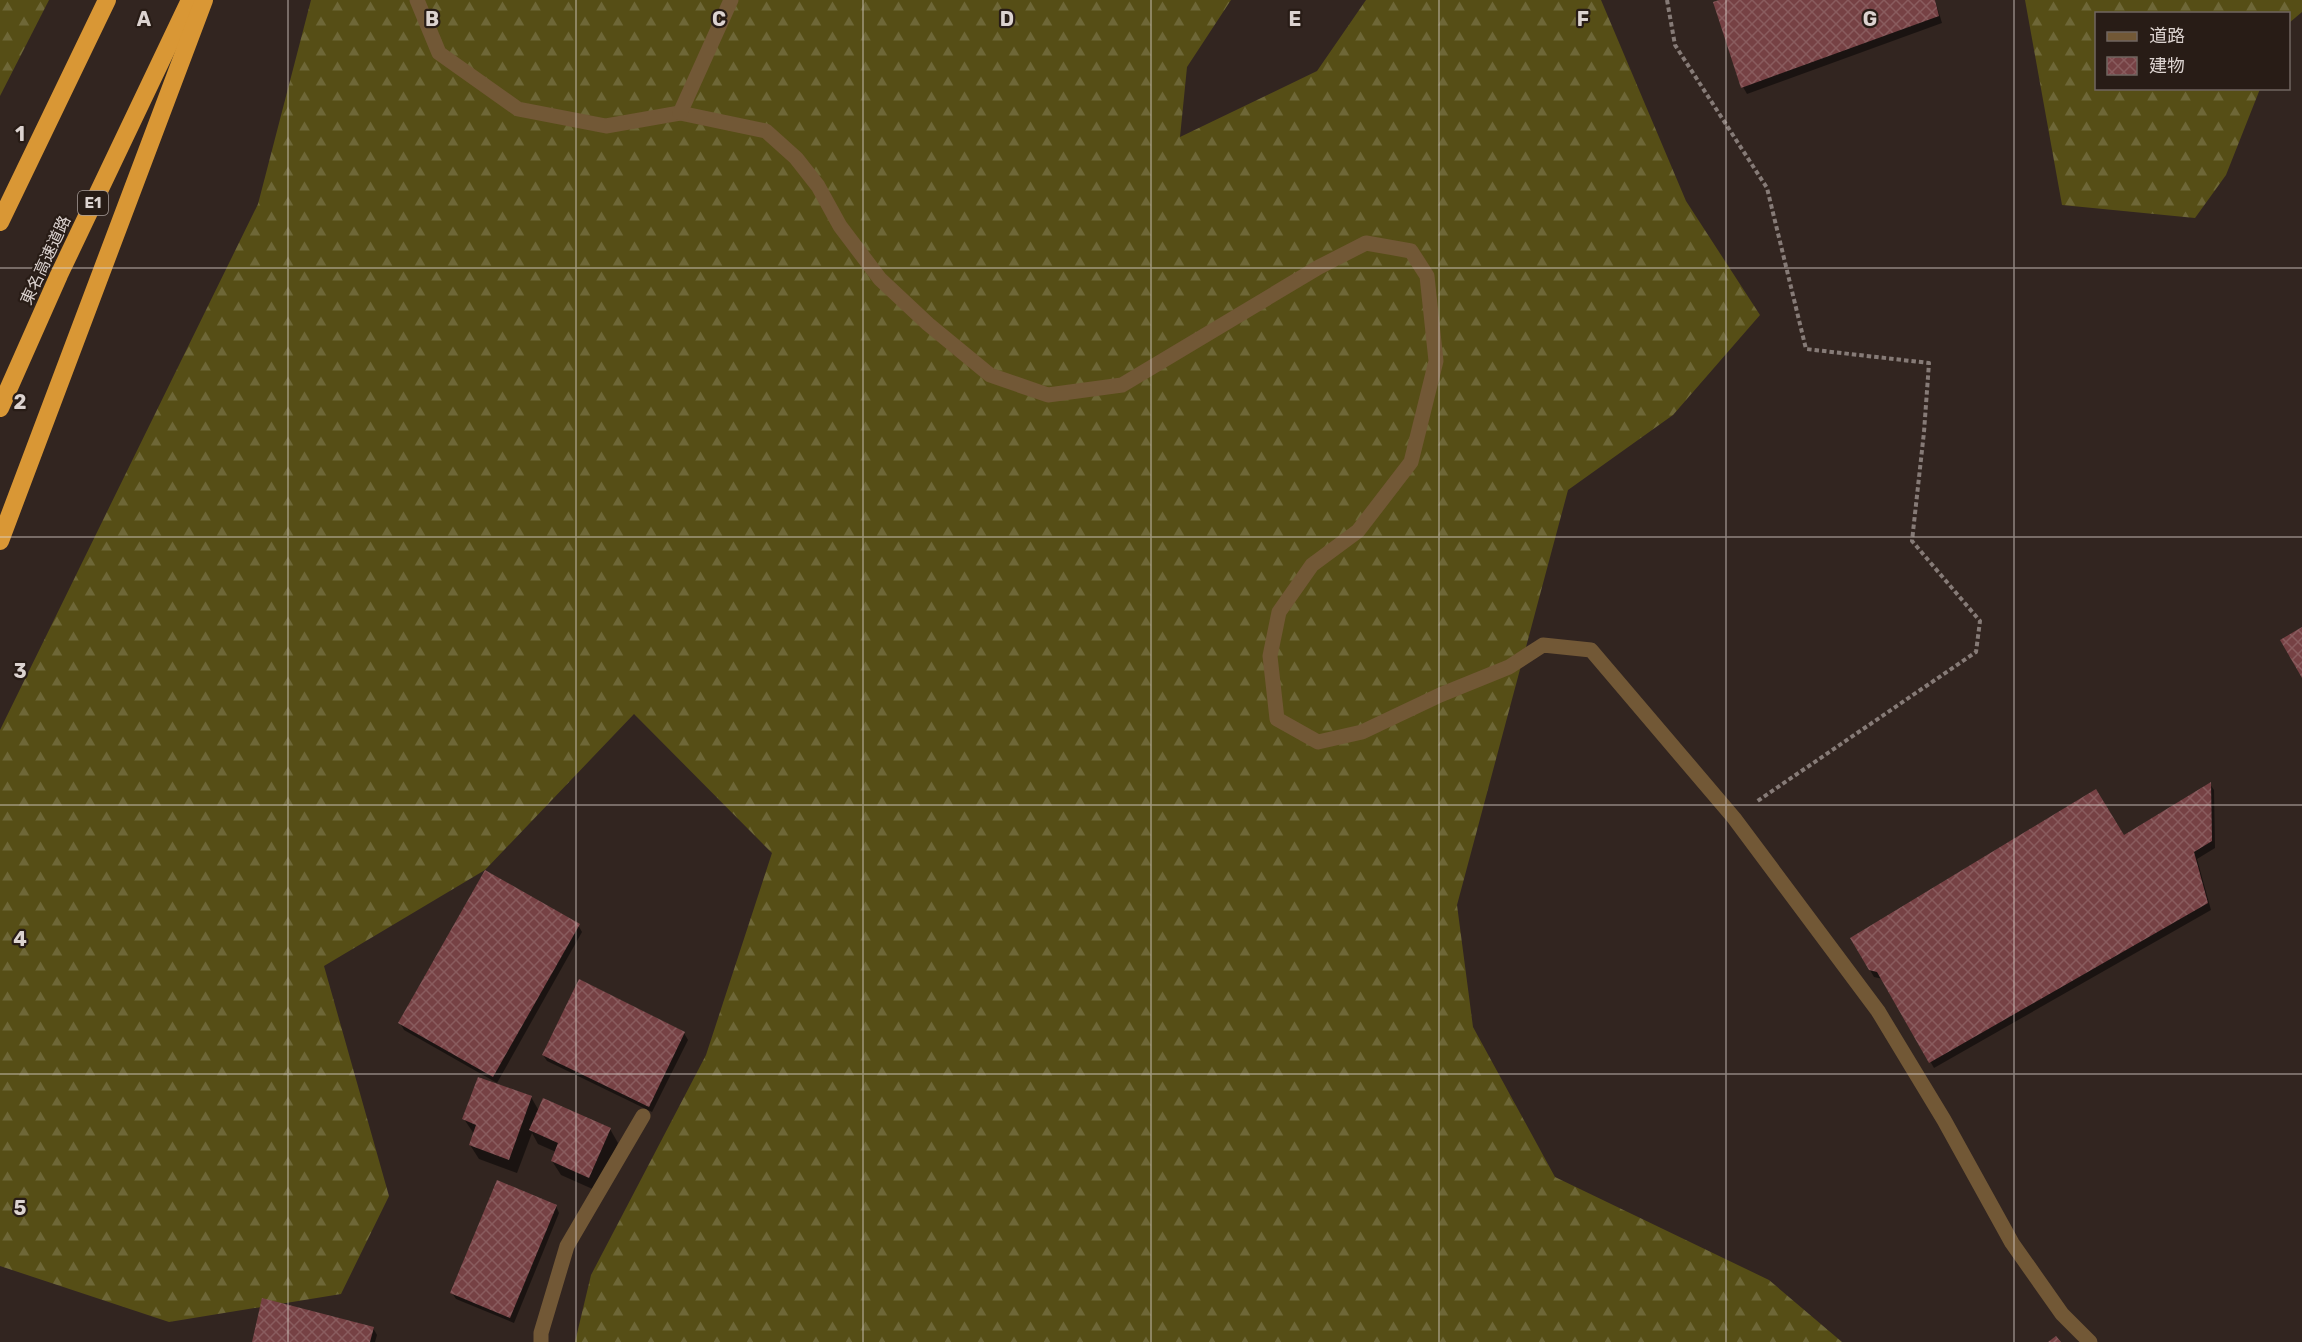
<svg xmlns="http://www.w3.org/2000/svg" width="2302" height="1342" font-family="Rubik,'Noto Sans JP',sans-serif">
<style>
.forest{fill:url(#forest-firs)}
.shadow{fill:#0007}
.building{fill:url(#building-cross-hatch)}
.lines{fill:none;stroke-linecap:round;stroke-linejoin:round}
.path{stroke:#867b77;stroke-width:4;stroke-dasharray:4.5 3;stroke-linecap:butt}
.minor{stroke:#725836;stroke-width:15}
.motorway{stroke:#d99735;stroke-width:18}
.grid{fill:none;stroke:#dcd3d0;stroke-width:1.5;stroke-opacity:0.55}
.labels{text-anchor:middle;stroke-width:4.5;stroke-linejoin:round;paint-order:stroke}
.shield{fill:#281c16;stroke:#a69c98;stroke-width:1.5}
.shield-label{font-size:15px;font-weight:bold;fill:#dcd3d0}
.street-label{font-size:16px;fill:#dcd3d0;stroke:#281c16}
.grid-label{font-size:20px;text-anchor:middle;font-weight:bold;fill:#dcd3d0;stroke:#281c16;stroke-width:4.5;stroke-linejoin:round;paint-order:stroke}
</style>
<defs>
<pattern id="forest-firs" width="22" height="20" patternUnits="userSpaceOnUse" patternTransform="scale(1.5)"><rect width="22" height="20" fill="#564e16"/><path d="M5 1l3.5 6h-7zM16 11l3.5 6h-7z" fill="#6e6737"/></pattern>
<pattern id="building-cross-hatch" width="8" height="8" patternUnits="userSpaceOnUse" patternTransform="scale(1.5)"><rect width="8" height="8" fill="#764144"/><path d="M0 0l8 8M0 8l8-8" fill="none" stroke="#895c5e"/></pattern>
</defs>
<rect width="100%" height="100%" fill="#322520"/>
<g class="forest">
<polygon points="0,0 49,0 0,96"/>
<polygon points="311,0 1231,0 1187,67 1180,137 1317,71 1366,0 1601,0 1686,201 1760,315 1673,415 1568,490 1457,905 1473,1027 1555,1177 1769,1280 1842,1342 575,1342 591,1275 706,1055 772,853 634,714 485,870 324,966 389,1196 341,1294 169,1322 0,1266 0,730 258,204"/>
<polygon points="2025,0 2302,0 2302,12 2289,23 2288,14 2096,14 2096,88 2260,89 2226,175 2195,218 2062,205"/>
</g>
<g class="shadow">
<polygon points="1723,0 1935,0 1942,23 1747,94 1743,87"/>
<polygon points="2210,784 2214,790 2215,848 2197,859 2211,910 1934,1068 1883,979 1874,977 1852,939 2123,837"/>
<polygon points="578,925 582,932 497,1083 404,1030 400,1023"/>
<polygon points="684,1033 688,1040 652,1112 547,1061 543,1055"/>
<polygon points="531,1097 539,1111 610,1129 618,1143 597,1191 561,1175 552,1161 556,1152 538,1144 532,1133 517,1173 479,1159 470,1145 474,1134 464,1119"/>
<polygon points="556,1206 559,1213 514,1323 456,1299 452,1293"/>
<polygon points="373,1328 377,1335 375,1342 253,1342"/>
</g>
<g class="building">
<polygon points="1719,0 1935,0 1939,16 1741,88 1713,2"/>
<polygon points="2302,627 2302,678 2280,640"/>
<polygon points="2211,782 2212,841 2194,852 2208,903 1929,1063 1877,972 1869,970 1850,938 2096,789 2124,835"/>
<polygon points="485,870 580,924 493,1077 398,1023"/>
<polygon points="579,979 685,1032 649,1107 542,1055"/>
<polygon points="478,1077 532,1096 509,1160 469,1145 476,1125 462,1119"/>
<polygon points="543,1098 611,1128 589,1178 551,1161 558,1143 529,1130"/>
<polygon points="497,1180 557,1205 510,1318 450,1293"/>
<polygon points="262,1298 374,1327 370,1342 252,1342"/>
<polygon points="2056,1336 2061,1342 2048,1342"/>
</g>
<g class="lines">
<polyline class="path" points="1667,0 1675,45 1767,188 1806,349 1929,363 1924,432 1912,541 1980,621 1976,652 1756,802"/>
<g class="minor">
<polyline points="417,0 439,53 518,109 606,126 680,113 766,131 796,158 818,186 840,226 880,279 928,324 990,375 1048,395 1122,385 1319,267 1366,243 1411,251 1427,276 1436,361 1411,462 1358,531 1312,565 1279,612 1270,656 1277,719 1318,742 1362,732 1440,695 1509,667 1543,645 1591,650 1734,818 1878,1011 1944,1120 2012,1243 2062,1314 2090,1342"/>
<polyline points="680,113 731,0"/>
<polyline points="541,1342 541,1333 567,1246 643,1116"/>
</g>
<g class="motorway">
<polyline points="0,222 107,0"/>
<polyline points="0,408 59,275 190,0"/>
<polyline points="0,541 204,0"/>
</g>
</g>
<path class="grid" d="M288 0V1342M576 0V1342M863 0V1342M1151 0V1342M1439 0V1342M1726 0V1342M2014 0V1342M0 268H2302M0 537H2302M0 805H2302M0 1074H2302"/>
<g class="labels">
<rect class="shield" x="78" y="191" width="30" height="24" rx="4.5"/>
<g class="shield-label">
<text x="93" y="208">E1</text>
</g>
<g class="street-label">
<text transform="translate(45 260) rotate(-65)" y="6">東名高速道路</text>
</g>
</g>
<g class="grid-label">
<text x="144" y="26">A</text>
<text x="432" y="26">B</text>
<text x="719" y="26">C</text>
<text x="1007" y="26">D</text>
<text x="1295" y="26">E</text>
<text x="1583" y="26">F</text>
<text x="1870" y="26">G</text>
<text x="20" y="141">1</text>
<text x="20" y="409">2</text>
<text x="20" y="678">3</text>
<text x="20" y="946">4</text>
<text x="20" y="1215">5</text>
</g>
<rect x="2095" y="12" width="195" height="78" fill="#281c16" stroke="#706560" stroke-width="1.5"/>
<rect x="2107" y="32" width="30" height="9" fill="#725836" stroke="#706560" stroke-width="1.5"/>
<text x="2149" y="42" font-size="18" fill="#dcd3d0">道路</text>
<rect x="2107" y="57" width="30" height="18" fill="url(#building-cross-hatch)" stroke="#706560" stroke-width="1.5"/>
<text x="2149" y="72" font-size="18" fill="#dcd3d0">建物</text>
</svg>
